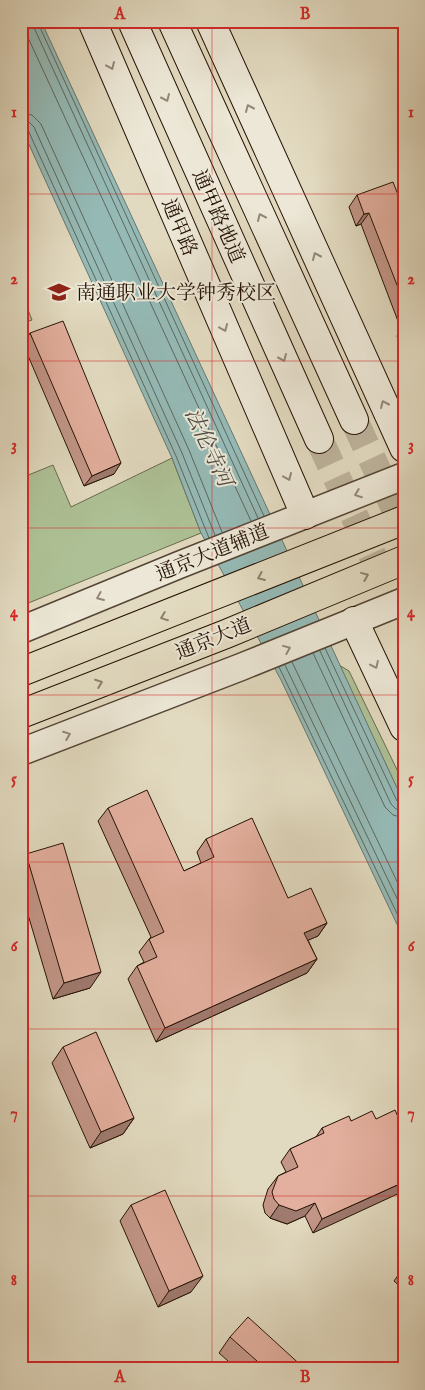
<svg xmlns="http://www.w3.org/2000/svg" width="425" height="1390" font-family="'IM FELL English','Noto Serif SC',serif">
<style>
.green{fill:#aec196;stroke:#6a6a4e}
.water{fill:#95bab6;stroke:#68776f}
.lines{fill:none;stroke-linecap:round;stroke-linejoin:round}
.shore{stroke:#5d665e;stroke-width:1}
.secondary-tunnel{stroke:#bcb29b;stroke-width:28;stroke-dasharray:28 14;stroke-linecap:butt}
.tertiary-casing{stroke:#544434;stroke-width:29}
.secondary-casing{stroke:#251205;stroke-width:30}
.trunk-casing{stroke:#251205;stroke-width:30}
.tertiary{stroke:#ece7d6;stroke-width:26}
.secondary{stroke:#ece7d6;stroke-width:28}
.trunk{stroke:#e2dac0;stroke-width:28}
.wall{fill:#c39688;stroke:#251205}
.shaded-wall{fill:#9f7a6f;stroke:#251205}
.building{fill:#e3af9e;stroke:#251205}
.oneway{stroke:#928778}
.oneway2{stroke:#8d806c}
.grid{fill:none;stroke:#d62828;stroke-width:1;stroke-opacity:0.55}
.labels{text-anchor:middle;stroke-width:4;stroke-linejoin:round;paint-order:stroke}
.street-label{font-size:20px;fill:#251205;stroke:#ece7d6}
.poi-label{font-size:20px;fill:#251205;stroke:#ece7d6;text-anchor:start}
.water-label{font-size:21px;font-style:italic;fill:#4c4d43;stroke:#ece7d6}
.neatline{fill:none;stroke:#d62828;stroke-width:2}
.grid-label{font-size:16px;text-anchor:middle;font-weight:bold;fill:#d62828}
</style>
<rect width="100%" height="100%" fill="#e2dac0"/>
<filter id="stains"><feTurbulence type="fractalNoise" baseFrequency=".004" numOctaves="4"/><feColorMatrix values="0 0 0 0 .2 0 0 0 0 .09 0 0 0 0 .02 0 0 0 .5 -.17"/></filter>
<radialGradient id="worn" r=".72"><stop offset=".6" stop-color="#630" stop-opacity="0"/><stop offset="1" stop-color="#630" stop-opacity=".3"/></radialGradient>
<g class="green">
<polygon points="21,292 32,320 21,324"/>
<polygon points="172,458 201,533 21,606 21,478 53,465 71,507"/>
<polygon points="339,665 349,671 404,784 404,803"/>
</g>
<polygon class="water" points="21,21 41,21 404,803 404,939 281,680 201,533 172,458 21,127"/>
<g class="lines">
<g class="shore">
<polyline points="23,21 25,31 251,521"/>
<polyline points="31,21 258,518"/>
<polyline points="37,21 264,516"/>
<polyline points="21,113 32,115 41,124 189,450 222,532"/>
<polyline points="21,120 29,122 34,127 182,453 215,535"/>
<polyline points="21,126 28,130 176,456 209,538"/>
<polyline points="325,648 397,801 404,804"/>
<polyline points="320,651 391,804 396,809 404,810"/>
<polyline points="313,653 385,807 393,815 404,818"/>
<polyline points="292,662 404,896"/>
<polyline points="285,665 404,913"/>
<polyline points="279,667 404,928"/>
</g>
<g class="secondary-tunnel">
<polyline points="354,420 404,528"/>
<polyline points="319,439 404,624"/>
</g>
<g class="tertiary-casing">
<g id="tertiary">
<polyline points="21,630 179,565 404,476"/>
<polyline points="21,752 241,667 404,601"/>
</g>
</g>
<g class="secondary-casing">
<g id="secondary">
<polyline points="92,21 305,515"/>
<polyline points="132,21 319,439"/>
<polyline points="172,21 354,420"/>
<polyline points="210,21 404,448"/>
<polyline points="354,621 404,727"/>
</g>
</g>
<g class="trunk-casing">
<g id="trunk">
<polyline points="21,672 404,520"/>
<polyline points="21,714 226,634 404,560"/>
</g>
</g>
<use href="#tertiary" class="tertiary"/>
<use href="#secondary" class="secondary"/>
<use href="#trunk" class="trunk"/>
</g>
<g class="wall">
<polygon points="357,195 404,210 404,354 397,336 401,329 361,224 356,226 349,207"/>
<polygon points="30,333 114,474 84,486 23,344"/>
<polygon points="108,808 184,871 201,863 197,852 206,839 288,898 327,923 318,936 308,940 317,959 307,973 156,1042 128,979 137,966 144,962 139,952 149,939 151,937 98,821"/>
<polygon points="26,854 90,988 53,999 21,891 21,860"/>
<polygon points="63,1047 134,1118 123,1134 90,1148 52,1063"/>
<polygon points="376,1119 404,1130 313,1233 305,1216 287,1224 270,1218 265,1213 263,1205 268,1189 278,1176 286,1172 281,1162 290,1149 316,1137 322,1128 351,1121"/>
<polygon points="131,1205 191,1292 158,1307 120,1221"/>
<polygon points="404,1267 404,1290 394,1281"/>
<polygon points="230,1337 305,1369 237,1369 219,1353"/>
</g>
<g class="shaded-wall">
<polygon points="369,213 361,224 356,226 364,214"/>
<polygon points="121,463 114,474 84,486 92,476"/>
<polygon points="327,923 318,936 295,946 304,933"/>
<polygon points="317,959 307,973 156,1042 165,1028"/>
<polygon points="101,972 90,988 53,999 64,983"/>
<polygon points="134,1118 123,1134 90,1148 101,1132"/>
<polygon points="404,1182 404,1191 313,1233 322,1219"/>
<polygon points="315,1203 305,1216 287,1224 270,1218 279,1205"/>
<polygon points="203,1276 191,1292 158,1307 169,1291"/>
</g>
<g class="building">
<polygon points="393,182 404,210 404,303 369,213 364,214 357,195"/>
<polygon points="63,321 121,463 92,476 30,333"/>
<polygon points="147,790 184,871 214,857 206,839 252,818 288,898 311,888 327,923 304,933 317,959 165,1028 137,966 157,957 149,939 164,932 108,808"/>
<polygon points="63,843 101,972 64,983 26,854"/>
<polygon points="96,1032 134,1118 101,1132 63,1047"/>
<polygon points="395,1110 404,1130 404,1182 322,1219 315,1203 296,1211 279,1205 274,1199 272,1192 278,1176 298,1167 290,1149 324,1133 322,1128 349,1116 351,1121 372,1111 376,1119"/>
<polygon points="165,1190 203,1276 169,1291 131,1205"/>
<polygon points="248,1317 305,1369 266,1369 230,1337"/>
</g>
<defs><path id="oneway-chevron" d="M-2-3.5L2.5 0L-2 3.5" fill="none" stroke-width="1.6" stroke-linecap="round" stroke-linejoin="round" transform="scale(1.25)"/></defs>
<g class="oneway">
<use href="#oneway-chevron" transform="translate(111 66) rotate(67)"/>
<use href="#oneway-chevron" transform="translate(166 98) rotate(66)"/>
<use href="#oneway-chevron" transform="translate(249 108) rotate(-114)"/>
<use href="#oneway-chevron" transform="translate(261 217) rotate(-114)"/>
<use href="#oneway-chevron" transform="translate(316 256) rotate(-114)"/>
<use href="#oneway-chevron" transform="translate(224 328) rotate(67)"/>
<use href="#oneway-chevron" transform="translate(283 358) rotate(66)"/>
<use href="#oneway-chevron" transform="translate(384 404) rotate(-114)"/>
<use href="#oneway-chevron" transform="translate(288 477) rotate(67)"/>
<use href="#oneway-chevron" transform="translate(358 494) rotate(159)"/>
<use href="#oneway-chevron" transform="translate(100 597) rotate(157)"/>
<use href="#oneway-chevron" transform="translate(287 649) rotate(-22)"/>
<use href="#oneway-chevron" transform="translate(375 665) rotate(65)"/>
<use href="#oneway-chevron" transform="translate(67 735) rotate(-21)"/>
</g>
<g class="oneway2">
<use href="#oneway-chevron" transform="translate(365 576) rotate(-22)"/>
<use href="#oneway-chevron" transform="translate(261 577) rotate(157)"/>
<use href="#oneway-chevron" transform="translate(164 617) rotate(159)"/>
<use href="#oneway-chevron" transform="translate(99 683) rotate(-21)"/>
</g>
<path class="grid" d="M212 21V1369M21 194H404M21 361H404M21 528H404M21 695H404M21 862H404M21 1029H404M21 1196H404"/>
<defs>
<g id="university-bare" transform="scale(1.725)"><path d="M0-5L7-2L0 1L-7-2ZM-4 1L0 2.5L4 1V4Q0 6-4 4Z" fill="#8f2418" stroke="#ece7d6" stroke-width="2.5" paint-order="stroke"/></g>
</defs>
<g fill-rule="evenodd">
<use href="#university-bare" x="59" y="292"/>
</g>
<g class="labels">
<g class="street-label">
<text transform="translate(219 216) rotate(66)" y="7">通甲路地道</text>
<text transform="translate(180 227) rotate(67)" y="7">通甲路</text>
<text transform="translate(212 552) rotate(-22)" y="7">通京大道辅道</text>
<text transform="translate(213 638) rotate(-22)" y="7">通京大道</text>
</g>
<g class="poi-label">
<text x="76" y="299">南通职业大学钟秀校区</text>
</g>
<g class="water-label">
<text transform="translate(209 447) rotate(65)" y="7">法伦寺河</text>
</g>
</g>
<rect width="425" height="1390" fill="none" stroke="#e2dac0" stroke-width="55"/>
<rect x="28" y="28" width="370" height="1334" class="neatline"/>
<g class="grid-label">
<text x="120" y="19">A</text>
<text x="305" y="19">B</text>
<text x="14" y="117">1</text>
<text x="411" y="117">1</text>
<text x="14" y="284">2</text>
<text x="411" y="284">2</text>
<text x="14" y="450">3</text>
<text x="411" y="450">3</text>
<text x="14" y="617">4</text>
<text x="411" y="617">4</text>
<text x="14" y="784">5</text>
<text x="411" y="784">5</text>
<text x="14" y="951">6</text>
<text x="411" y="951">6</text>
<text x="14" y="1118">7</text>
<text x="411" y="1118">7</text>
<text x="14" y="1285">8</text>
<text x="411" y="1285">8</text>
<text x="120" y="1382">A</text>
<text x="305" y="1382">B</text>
</g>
<rect width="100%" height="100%" filter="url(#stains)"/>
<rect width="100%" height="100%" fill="url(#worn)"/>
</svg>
